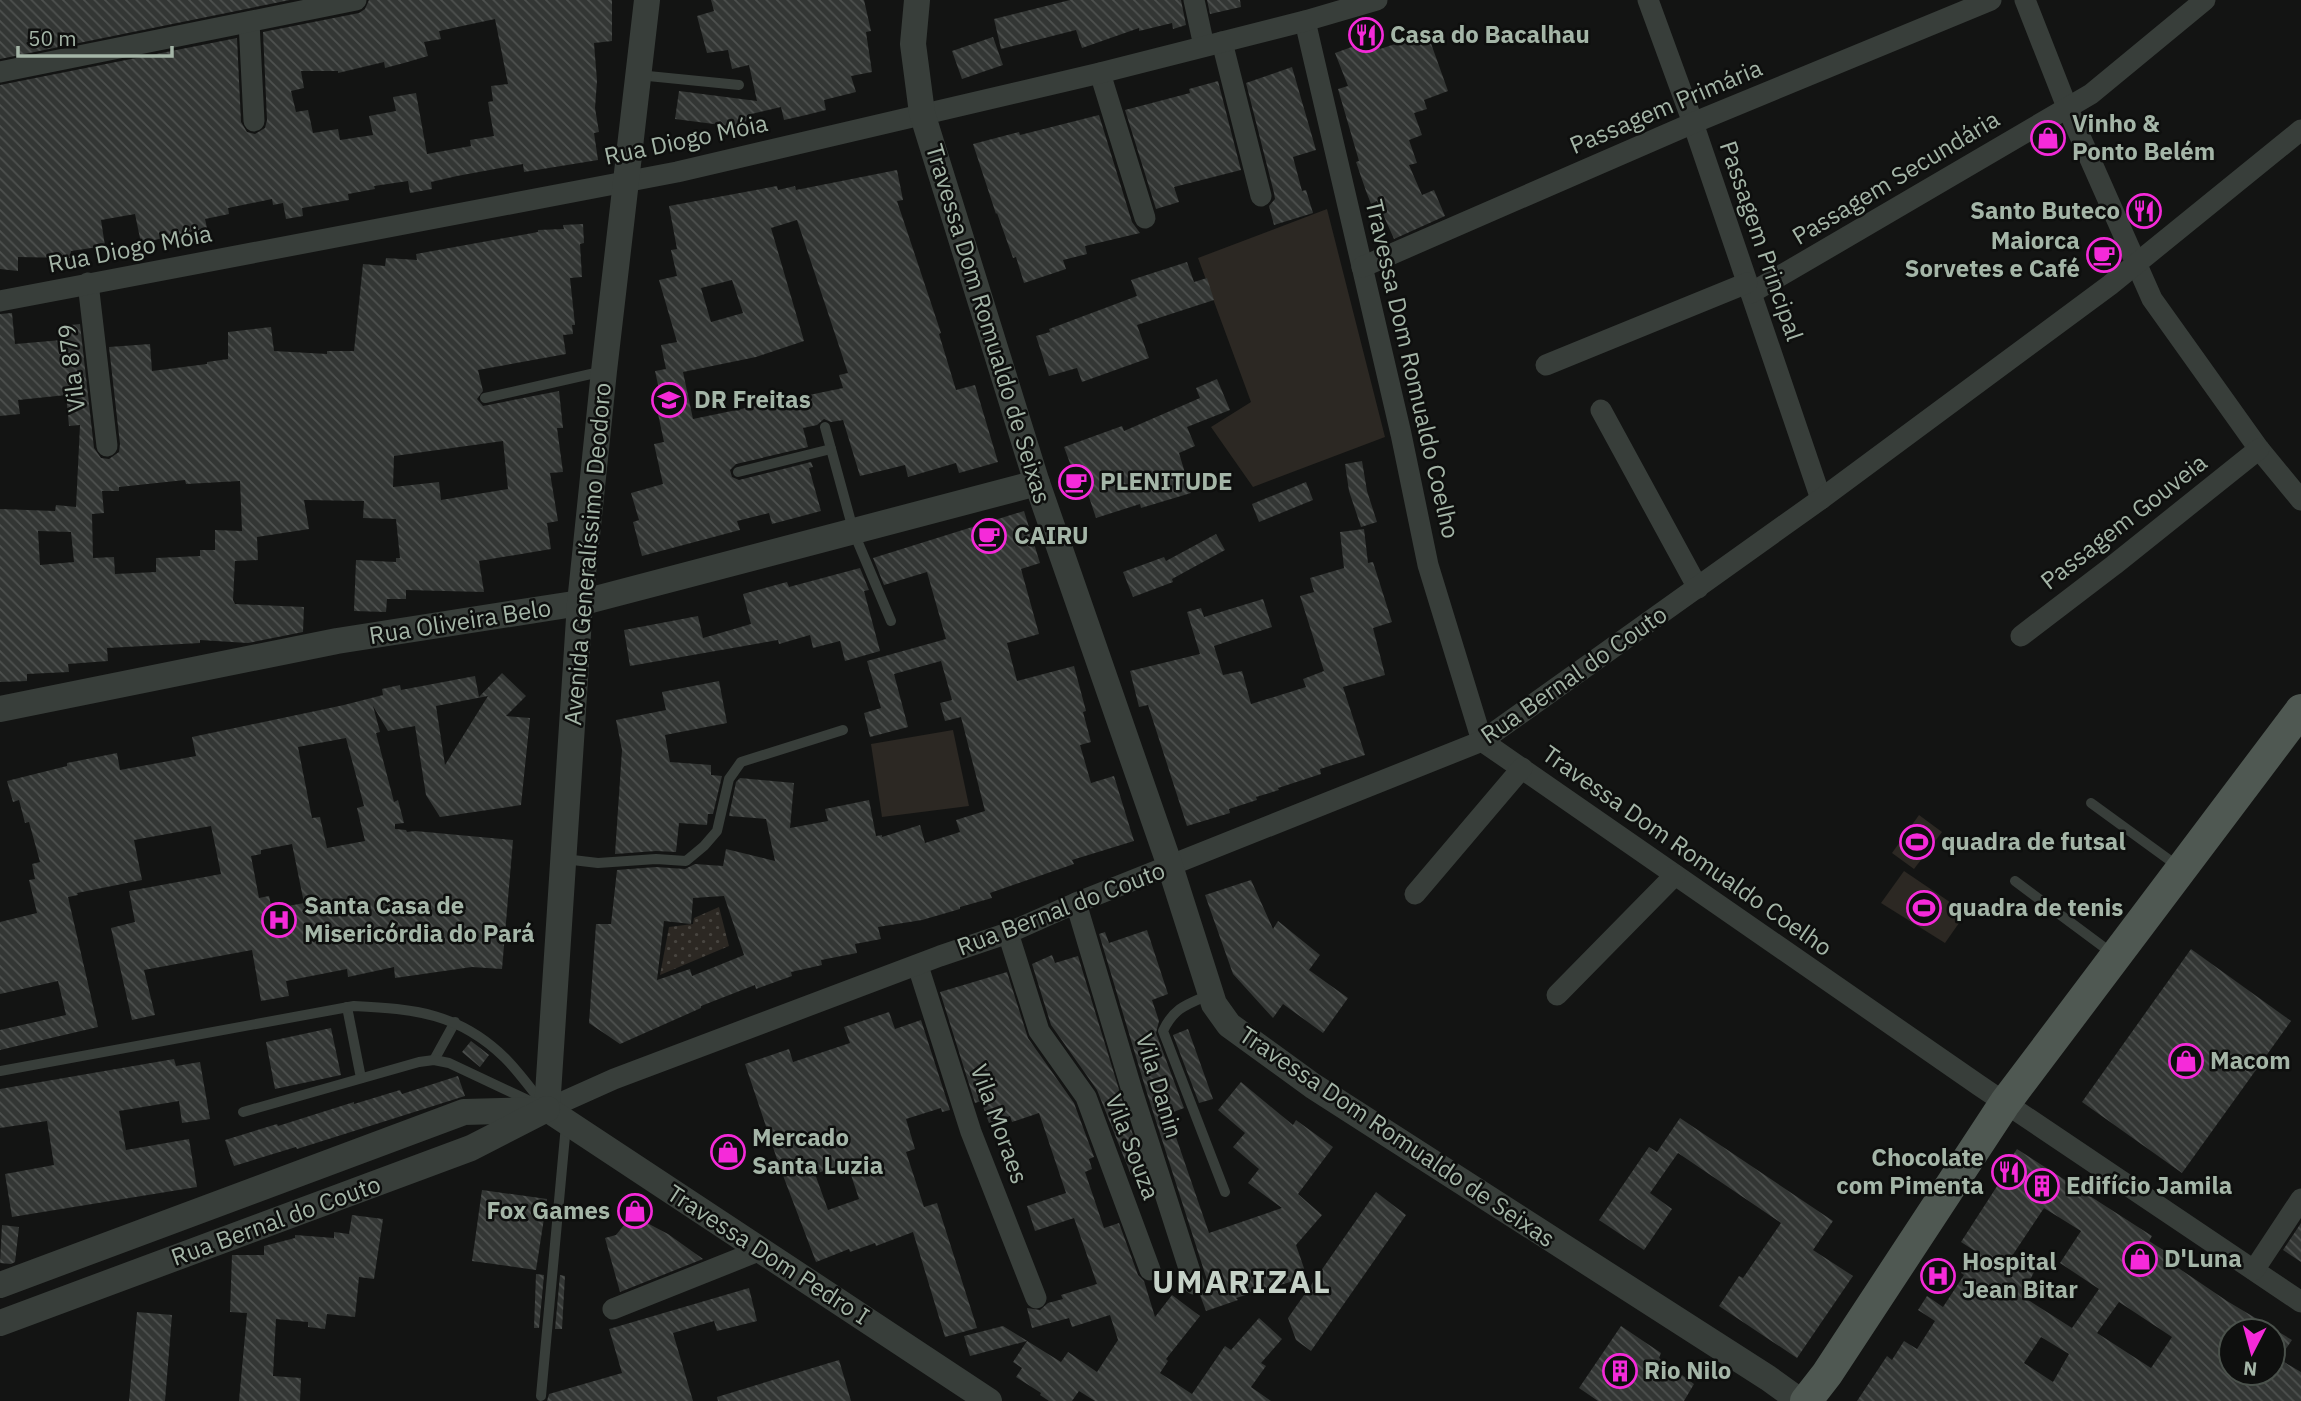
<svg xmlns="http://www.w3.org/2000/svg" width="2301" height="1401" font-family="'IBM Plex Sans',sans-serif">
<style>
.grass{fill:#2c2823}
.garden{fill:url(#garden-dots)}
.building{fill:url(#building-back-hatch);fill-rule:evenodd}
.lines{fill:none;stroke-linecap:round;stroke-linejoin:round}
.service{stroke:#383e3a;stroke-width:10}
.minor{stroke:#383e3a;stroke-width:21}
.tertiary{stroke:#383e3a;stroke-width:26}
.primary{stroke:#4f5852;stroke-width:32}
.labels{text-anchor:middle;stroke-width:5;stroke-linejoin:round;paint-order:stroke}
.poi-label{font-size:24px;font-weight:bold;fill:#a4b5a7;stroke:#0e0f0e;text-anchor:start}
.street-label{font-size:24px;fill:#a4b5a7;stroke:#0e0f0e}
.district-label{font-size:32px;font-weight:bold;letter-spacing:2px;fill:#c5d1c7;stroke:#0e0f0e}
</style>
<defs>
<pattern id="garden-dots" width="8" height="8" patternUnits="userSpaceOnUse" patternTransform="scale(1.75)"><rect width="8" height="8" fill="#2c2823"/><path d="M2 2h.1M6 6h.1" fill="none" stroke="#484540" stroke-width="1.8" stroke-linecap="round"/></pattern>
<pattern id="building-back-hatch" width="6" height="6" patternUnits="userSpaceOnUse" patternTransform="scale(1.75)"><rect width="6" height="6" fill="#333634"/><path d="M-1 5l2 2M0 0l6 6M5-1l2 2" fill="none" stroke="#4e514f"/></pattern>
</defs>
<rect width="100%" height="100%" fill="#131413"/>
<g class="grass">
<polygon points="1327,209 1385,437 1253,487 1211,427 1251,402 1198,258"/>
<polygon points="953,730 969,806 882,817 871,744"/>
<polygon points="1919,815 1942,832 1914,869 1892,853"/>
<polygon points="1904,871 1966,913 1945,943 1881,903"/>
</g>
<polygon class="garden" points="719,907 729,946 660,975 669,927 693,924 694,918"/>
<g class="building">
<polygon points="0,0 290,0 0,59"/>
<path d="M369 0H612V41L594 43 597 81 595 108 599 132 594 133 598 160 524 172 523 164 457 176 431 182 432 189 410 193 408 181 374 186 375 189 348 194 349 200 302 208 303 216 286 219 283 203 273 205 272 199 228 208 229 214 205 219 207 228 141 243 135 214 101 220 105 246 71 251 70 258 18 257V271L0 269V85L237 38 241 122 247 132 255 134 265 128 267 120 263 32 359 13 365 9ZM495 19 508 84 491 86 493 101 488 102 494 136 470 140 471 146 427 154 416 93 393 97 396 111 369 116 373 135 340 140 338 129 313 133 308 110 296 112 291 91 304 88 301 71H338V73L384 62 385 68 404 63 428 56 424 42 441 39 439 31Z"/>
<polygon points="711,0 864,0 871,31 866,32 872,72 851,76 856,92 824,100 826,110 806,115 784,120 781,107 747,115 745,128 675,119 679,91 757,101 749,65 732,69 728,50 707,53 697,16 714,11"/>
<polygon points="1070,0 1181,0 1186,25 1173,29 1172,23 1139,31 1139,28 1082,48 1076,30 1001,49 994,19"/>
<polygon points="1207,0 1240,0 1241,7 1210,14"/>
<polygon points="1375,33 1380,49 1404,41 1405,43 1428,35 1448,91 1424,100 1427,109 1414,113 1422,135 1409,140 1417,163 1409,165 1422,195 1434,190 1445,216 1394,239 1377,201 1371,204 1366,191 1356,162 1359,161 1338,89 1348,86 1335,53 1360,44 1358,38"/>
<polygon points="993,37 1003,65 962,79 952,51"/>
<polygon points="1292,67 1316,150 1293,157 1302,191 1306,190 1313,213 1274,225 1269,206 1275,199 1274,193 1246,83"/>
<polygon points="1218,81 1241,170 1174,187 1179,202 1156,209 1125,110 1190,93 1189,89"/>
<polygon points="1099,115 1132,222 1140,233 1085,246 1087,254 1063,260 1066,269 1024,283 1016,257 1013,258 997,213 996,214 973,144 1019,132 1020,135"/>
<path d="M897 170 903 200 897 201 941 333 939 334 956 390 975 385 998 462 959 473 956 463 908 477 905 465 860 476 843 420 831 422 824 419 817 425 803 428 808 447 736 464 730 470 732 477 739 480 811 462 813 467 809 468 821 511 772 524 769 513 737 521 740 530 642 556 633 522 639 520 631 493 663 484 654 444 664 442 654 395 660 394 655 371 666 369 661 345 677 342 659 280 677 276 671 250 677 249 669 206 777 186 778 190 795 186 796 190ZM797 220 848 373 839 375 843 388 693 419 683 372 756 357 804 341 771 228ZM732 280 743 313 711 322 701 288Z"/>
<path d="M583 224 584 243 580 244 582 277 570 278 575 325H572L573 334 563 335 566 354 478 370 483 391 477 399 483 406 559 391 563 428H557L563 472 550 473 558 521 547 523 551 549 479 561 484 592 406 590V599H387L386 612 354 611 356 560 396 562V558H400L396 519 363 518 364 501 304 500 309 529 257 537 258 560 235 561 233 600 235 604 304 607 303 632 248 643 200 640V643L107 648 108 661 68 664 69 672 27 674V681L0 682V509L55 511 56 505 76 507 80 425 69 426 66 395 18 400 20 414 0 416V314L12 313 15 344 62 340 61 326 80 324 94 448 101 458 109 459 119 452 120 444 109 347 150 344 152 371 207 364V362L228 359V332L271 327 274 351 327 354V351H354L363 264 385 266 386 258 417 260 416 254 538 232V230L564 229 563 225ZM503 441 508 489 441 500 439 482 393 487 394 456ZM185 480 186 484 240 481 242 531 215 530V550H200V556L156 558V572L115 574 114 557 93 558 92 514 104 513 102 491H119V487ZM38 531 71 532 74 562 40 565Z"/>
<polygon points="1187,262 1194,282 1207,278 1214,300 1137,325 1149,358 1082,382 1077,368 1049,376 1036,336 1050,332 1049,329 1137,296 1131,280"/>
<polygon points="1217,379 1230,410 1187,427 1195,446 1179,453 1191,493 1141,508 1140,504 1096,518 1087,491 1081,493 1064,447 1122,426 1124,431 1200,398 1196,388"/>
<polygon points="1362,461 1367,491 1377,522 1361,527 1349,491 1345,464"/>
<polygon points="1306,482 1313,500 1259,522 1252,504"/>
<path d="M1024 511 1040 563 1021 569 1039 634 1007 643 1017 681 1074 666 1086 711 1083 712 1091 742 1080 745 1091 783 1114 776 1134 841 1072 860 1074 864 990 893 992 898 960 907V909L922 920 878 927 881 939 855 944 857 953 821 960 822 965 791 972 792 976 756 989 755 985 701 1006V1008L620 1044 589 1023 596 924H611L617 870 656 867 685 869 695 864 723 866 726 849 775 861 766 819 729 816 736 782 740 778 794 783 790 828 828 821 825 809 869 800 876 836 882 835V837L920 825 925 843 960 832 956 820 985 811 961 717 945 721 940 703 952 700 941 661 894 674 908 727 870 737 864 713 881 708 867 661 946 639 927 572 884 585 873 558ZM724 896 744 955 692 976 690 969 657 980 664 921 691 924 693 898Z"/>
<polygon points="1364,529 1368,563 1373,562 1392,622 1373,628 1385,675 1343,687 1365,755 1320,769 1321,774 1278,788 1279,790 1256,797 1257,800 1229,809 1230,813 1187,826 1148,705 1139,707 1130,671 1200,654 1187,612 1201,608 1204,617 1263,599 1272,627 1214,646 1223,675 1242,671 1251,704 1306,687 1303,679 1324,671 1300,596 1314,592 1310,578 1344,568 1340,532"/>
<polygon points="1216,534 1225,550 1172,579 1173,582 1133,597 1123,572 1164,557 1166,561"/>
<polygon points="860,568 869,590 864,591 880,651 845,661 840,641 813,648 810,635 779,644 778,640 630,666 624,630 698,616 703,638 751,624 743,594 787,582 789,587"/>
<path d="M502 673 526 696 506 716 530 718 521 805 440 817 426 795 415 726 388 731 373 706 380 732 376 733 394 802 398 800 404 823 395 824V829L406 830 407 832 415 831 513 840 502 969 472 967 395 978 394 967 348 977 347 969 286 981 289 996 261 1001 252 950 144 970 155 1015 132 1020 111 928 135 922 129 891 221 874 211 826 134 840 142 880 77 893 78 895 68 897 98 1027 0 1050V1030L66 1015 58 981 0 994V922L37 913 29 880 35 879 32 864 40 862 29 822 25 823 19 800 13 802 7 781 67 766V763L117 753 120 770 196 756 192 737 344 705 383 695 382 689 400 685 401 690 475 676 479 697ZM488 696 445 765 436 706ZM346 738 364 806 357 808 365 841 327 848 320 817 312 818 298 747ZM292 844 304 903 272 909 269 896 259 898 251 856 261 854V850Z"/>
<polygon points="719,681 727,723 665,735 670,762 711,765 711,775 722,776 713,814 708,814 707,825 679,823 676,852 656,851 615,854 622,750 616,720 666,710 662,692"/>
<polygon points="1251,880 1273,929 1278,921 1320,955 1309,970 1348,998 1323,1033 1283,1004 1273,1018 1233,974 1205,895"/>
<polygon points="1147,930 1168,994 1152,1000 1159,1021 1156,1033 1184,1108 1168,1114 1209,1233 1282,1208 1248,1183 1259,1169 1233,1147 1245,1133 1218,1110 1241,1082 1293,1125 1296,1120 1333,1147 1298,1194 1322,1215 1296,1245 1307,1277 1236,1298 1238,1300 1206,1311 1200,1295 1207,1287 1207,1280 1146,1090 1099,934 1105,932 1109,943"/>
<polygon points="2191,949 2291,1021 2182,1173 2082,1102"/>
<polygon points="1052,955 1055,963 1078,956 1144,1171 1131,1175 1097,1090 1051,1025 1032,964"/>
<polygon points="1007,972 1028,1038 1074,1103 1094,1157 1089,1159 1092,1169 1085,1172 1104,1228 1119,1223 1138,1275 1144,1281 1155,1317 1172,1295 1200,1316 1166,1359 1168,1361 1160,1373 1192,1394 1225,1346 1231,1350 1259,1318 1282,1339 1261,1363 1266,1366 1251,1387 1271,1401 1095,1401 1079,1391 1072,1401 1049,1401 1040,1395 1041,1393 1016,1377 1022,1368 1013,1362 1027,1341 970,1356 964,1336 1003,1326 1061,1362 1068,1352 1097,1372 1118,1340 1110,1315 1072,1327 1069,1318 1032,1328 1027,1308 1040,1310 1048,1303 1063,1299 1061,1295 1097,1284 1074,1218 1035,1231 1027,1206 1066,1193 1039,1113 1012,1122 1010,1116 989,1123 981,1101 975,1103 940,992"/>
<path d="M889 1012 895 1029 921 1020 950 1110 942 1112 941 1108 906 1119 915 1149 906 1152 924 1207 937 1203 977 1328 945 1337 913 1232 876 1246 875 1243 850 1252 849 1249 816 1262 779 1165 745 1064 789 1049 793 1062 850 1043 844 1027ZM847 1163 859 1199 828 1210 815 1174Z"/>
<polygon points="331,1028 341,1075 275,1089 266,1042"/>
<polygon points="1188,1029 1213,1099 1199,1103 1173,1035"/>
<polygon points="471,1041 489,1055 480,1067 462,1052"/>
<polygon points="174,1059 176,1066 200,1062 210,1119 182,1123 179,1101 119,1111 126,1150 189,1139 197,1187 12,1217 5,1174 54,1165 47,1121 0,1128 0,1089"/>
<polygon points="458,1076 465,1096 297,1149 296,1147 234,1166 225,1140 277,1124 278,1126 354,1102 354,1104 400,1090 402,1094"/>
<polygon points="1680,1118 1833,1221 1813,1250 1853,1276 1797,1358 1719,1306 1739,1276 1743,1278 1781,1223 1678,1153 1650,1193 1672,1209 1644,1250 1599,1220 1649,1147 1657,1152"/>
<path d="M2017 1149 2152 1236 2149 1241 2174 1257 2171 1263 2227 1301 2292 1340 2279 1359 2301 1372V1401H1857L1887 1356 1892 1360 1904 1341 1917 1349 1935 1321 1918 1310 1927 1296 1943 1307 1964 1275 1961 1273 1975 1251 1961 1242 2001 1180 1998 1178ZM2044 1208 2081 1231 2060 1263 2099 1289 2072 1328 2022 1296 2034 1272 2010 1259ZM2119 1302 2172 1337 2151 1368 2097 1333ZM2231 1331H2273V1373H2231ZM2041 1337 2069 1354 2053 1382 2024 1363Z"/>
<polygon points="482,1190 547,1199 536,1270 472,1261"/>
<polygon points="1376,1192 1406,1215 1311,1351 1296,1340 1288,1318"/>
<polygon points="352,1215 383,1219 374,1279 359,1277 355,1317 327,1314 325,1329 308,1327 308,1322 276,1319 273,1376 301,1378 300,1401 239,1401 247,1313 230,1312 232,1255 264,1255 264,1246 295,1238 295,1235 334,1238 334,1232 349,1234"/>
<polygon points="632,1215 668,1234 703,1259 620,1292 605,1238 616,1235"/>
<polygon points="2301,1223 2301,1262 2283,1250"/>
<polygon points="2,1225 19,1227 15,1262 11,1264 0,1263"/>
<polygon points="536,1274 544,1275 539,1328 534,1328"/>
<polygon points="560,1275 565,1276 562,1329 555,1329"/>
<polygon points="749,1288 757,1321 717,1331 714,1321 673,1333 693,1401 547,1401 549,1394 622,1373 609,1329"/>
<polygon points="137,1312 172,1315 165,1401 129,1401"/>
<polygon points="1621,1326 1661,1353 1659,1358 1694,1384 1684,1401 1598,1401 1579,1388"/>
<polygon points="839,1360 851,1401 718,1401 717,1397"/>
</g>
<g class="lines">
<g class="service">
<polyline points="638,75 739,85"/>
<polyline points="485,398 604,371"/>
<polyline points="825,427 854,533 891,621"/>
<polyline points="738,472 831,449"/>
<polyline points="2091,803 2179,867"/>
<polyline points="564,859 598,863 656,859 686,861 704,846 717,831 729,779 741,762 843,730"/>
<polyline points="2015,881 2113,954"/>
<path d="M1211 994C1188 1004 1174 1007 1163 1031L1225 1192"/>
<polyline points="347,1007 361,1078"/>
<polyline points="434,1060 455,1022"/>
<path d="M0 1071 354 1006C415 1009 459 1013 505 1058 519 1072 531 1089 543 1104"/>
<polyline points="243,1112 419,1062 434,1060 449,1063 532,1102"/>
<polyline points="541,1396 566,1125"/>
</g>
<g class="minor">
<polyline points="1194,0 1204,46"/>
<polyline points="1648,0 1693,123 1821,499"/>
<polyline points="2025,0 2067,107 2152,299 2259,449 2301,500"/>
<polyline points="1305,21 1401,434 1428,565 1482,741 1980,1086 2301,1302"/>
<polyline points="249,22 254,121"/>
<polyline points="1222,42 1261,196"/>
<polyline points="0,72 356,0"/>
<polyline points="1100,73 1145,218"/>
<polyline points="1362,267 1693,123 1991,0"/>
<polyline points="88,283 107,446"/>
<polyline points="1751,293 2091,94 2205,0"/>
<polyline points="0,301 677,172 1100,73 1305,21 1377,0"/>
<polyline points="1546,365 1747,283"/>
<polyline points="1601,410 1698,588"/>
<polyline points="2021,636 2114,565 2259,449"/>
<polyline points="1415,894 1522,768"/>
<polyline points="1076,903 1133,1094 1194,1284"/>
<polyline points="1008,933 1039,1031 1086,1097 1150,1270"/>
<polyline points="918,966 971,1132 1036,1298"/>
<polyline points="1557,995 1675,875"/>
<polyline points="547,1109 614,1079 940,956 1008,933 1076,903 1482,741 1821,499 2110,285 2301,130"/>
<polyline points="2254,1270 2301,1199"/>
<polyline points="613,1309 761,1250"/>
</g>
<g class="tertiary">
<polyline points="917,0 913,44 922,113 1037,483 1170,866 1214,1004 1229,1025 1313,1086 1768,1378 1800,1401"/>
<polyline points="0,709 337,641 580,603 1037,483"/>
<polyline points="547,1109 580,603 604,371 647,0"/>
<polyline points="547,1109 989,1401"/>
<polyline points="0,1285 464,1112 539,1110"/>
<polyline points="0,1323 471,1148 547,1109"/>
</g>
<polyline class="primary" points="1806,1401 1827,1374 2005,1103 2301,710"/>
</g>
<defs>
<g id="restaurant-ring" transform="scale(1.75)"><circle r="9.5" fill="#0e0f0e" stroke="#f52ad9" stroke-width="1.5"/><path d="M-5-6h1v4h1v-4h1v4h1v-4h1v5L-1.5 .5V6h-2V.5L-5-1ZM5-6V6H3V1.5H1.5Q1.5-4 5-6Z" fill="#f52ad9"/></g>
<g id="shop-ring" transform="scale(1.75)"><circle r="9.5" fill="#0e0f0e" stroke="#f52ad9" stroke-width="1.5"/><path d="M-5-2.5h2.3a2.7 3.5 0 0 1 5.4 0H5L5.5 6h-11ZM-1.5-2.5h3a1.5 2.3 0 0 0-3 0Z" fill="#f52ad9"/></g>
<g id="cafe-ring" transform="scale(1.75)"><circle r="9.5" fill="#0e0f0e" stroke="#f52ad9" stroke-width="1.5"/><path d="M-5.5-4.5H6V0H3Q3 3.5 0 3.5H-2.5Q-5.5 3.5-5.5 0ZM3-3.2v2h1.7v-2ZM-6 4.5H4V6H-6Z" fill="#f52ad9"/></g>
<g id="school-ring" transform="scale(1.75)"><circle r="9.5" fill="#0e0f0e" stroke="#f52ad9" stroke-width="1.5"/><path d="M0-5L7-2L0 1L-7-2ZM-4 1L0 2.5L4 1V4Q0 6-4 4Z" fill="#f52ad9"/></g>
<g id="stadium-ring" transform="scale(1.75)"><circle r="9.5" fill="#0e0f0e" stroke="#f52ad9" stroke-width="1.5"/><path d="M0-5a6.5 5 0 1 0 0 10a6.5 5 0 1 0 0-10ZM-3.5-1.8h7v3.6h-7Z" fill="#f52ad9"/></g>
<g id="hospital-ring" transform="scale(1.75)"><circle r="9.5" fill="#0e0f0e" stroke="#f52ad9" stroke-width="1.5"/><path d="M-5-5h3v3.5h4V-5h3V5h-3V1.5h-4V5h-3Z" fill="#f52ad9"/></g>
<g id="building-ring" transform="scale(1.75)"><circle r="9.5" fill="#0e0f0e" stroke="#f52ad9" stroke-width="1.5"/><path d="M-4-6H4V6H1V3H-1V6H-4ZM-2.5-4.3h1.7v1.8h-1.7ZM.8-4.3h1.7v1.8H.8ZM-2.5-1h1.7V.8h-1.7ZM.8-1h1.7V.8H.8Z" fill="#f52ad9"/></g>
</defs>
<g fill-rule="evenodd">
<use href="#restaurant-ring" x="1366" y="35"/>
<use href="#shop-ring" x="2048" y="138"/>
<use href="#restaurant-ring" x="2144" y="211"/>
<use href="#cafe-ring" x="2104" y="255"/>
<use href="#school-ring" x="669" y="400"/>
<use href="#cafe-ring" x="1076" y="482"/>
<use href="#cafe-ring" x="989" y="536"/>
<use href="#stadium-ring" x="1917" y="842"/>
<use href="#stadium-ring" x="1924" y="908"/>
<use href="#hospital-ring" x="279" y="920"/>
<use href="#shop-ring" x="2186" y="1061"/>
<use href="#shop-ring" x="728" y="1152"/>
<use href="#restaurant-ring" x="2009" y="1172"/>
<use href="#building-ring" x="2042" y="1186"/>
<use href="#shop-ring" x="635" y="1211"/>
<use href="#shop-ring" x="2140" y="1259"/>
<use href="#hospital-ring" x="1938" y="1276"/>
<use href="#building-ring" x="1620" y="1371"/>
</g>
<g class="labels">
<g class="poi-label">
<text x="1390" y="43">Casa do Bacalhau</text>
<text x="2072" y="132">Vinho &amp;<tspan x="2072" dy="28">Ponto Belém</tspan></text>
<text x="2120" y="219" text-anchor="end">Santo Buteco</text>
<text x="2080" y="249" text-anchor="end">Maiorca<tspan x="2080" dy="28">Sorvetes e Café</tspan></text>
<text x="694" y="408">DR Freitas</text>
<text x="1100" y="490">PLENITUDE</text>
<text x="1014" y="544">CAIRU</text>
<text x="1941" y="850">quadra de futsal</text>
<text x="304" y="914">Santa Casa de<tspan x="304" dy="28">Misericórdia do Pará</tspan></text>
<text x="1948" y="916">quadra de tenis</text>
<text x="2210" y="1069">Macom</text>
<text x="752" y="1146">Mercado<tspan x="752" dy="28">Santa Luzia</tspan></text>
<text x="1984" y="1166" text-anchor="end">Chocolate<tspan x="1984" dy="28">com Pimenta</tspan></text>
<text x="2066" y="1194">Edifício Jamila</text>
<text x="610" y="1219" text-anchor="end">Fox Games</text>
<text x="2164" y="1267">D'Luna</text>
<text x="1962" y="1270">Hospital<tspan x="1962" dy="28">Jean Bitar</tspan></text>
<text x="1644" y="1379">Rio Nilo</text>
</g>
<g class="street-label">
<text transform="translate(1666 107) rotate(-23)" y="8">Passagem Primária</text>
<text transform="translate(686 140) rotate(-12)" y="8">Rua Diogo Móia</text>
<text transform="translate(1896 178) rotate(-31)" y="8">Passagem Secundária</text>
<text transform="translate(1761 241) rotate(71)" y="8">Passagem Principal</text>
<text transform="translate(130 249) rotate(-11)" y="8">Rua Diogo Móia</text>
<text transform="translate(988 324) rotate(73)" y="8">Travessa Dom Romualdo de Seixas</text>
<text transform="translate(72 368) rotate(-97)" y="8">Vila 879</text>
<text transform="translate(1412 369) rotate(77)" y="8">Travessa Dom Romualdo Coelho</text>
<text transform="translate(2124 522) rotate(-38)" y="8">Passagem Gouveia</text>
<text transform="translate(588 554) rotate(-85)" y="8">Avenida Generalíssimo Deodoro</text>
<text transform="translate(460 622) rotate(-9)" y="8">Rua Oliveira Belo</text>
<text transform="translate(1574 675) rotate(-35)" y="8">Rua Bernal do Couto</text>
<text transform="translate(1687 851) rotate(35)" y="8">Travessa Dom Romualdo Coelho</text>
<text transform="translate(1061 909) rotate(-21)" y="8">Rua Bernal do Couto</text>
<text transform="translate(1159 1086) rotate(73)" y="8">Vila Danin</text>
<text transform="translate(999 1124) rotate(70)" y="8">Vila Moraes</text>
<text transform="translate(1397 1137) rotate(34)" y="8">Travessa Dom Romualdo de Seixas</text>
<text transform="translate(1132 1147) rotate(69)" y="8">Vila Souza</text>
<text transform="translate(276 1221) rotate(-20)" y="8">Rua Bernal do Couto</text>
<text transform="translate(768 1255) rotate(33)" y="8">Travessa Dom Pedro I</text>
</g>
<g class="district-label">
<text x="1242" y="1293">UMARIZAL</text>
</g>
</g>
<g transform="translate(2252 1352) rotate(186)"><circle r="33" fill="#0e0f0e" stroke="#4a514b" stroke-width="2"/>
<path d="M0-5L12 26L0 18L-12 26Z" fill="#f52ad9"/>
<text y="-10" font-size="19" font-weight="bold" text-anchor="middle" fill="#a4b5a7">N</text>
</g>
<path d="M18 46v10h154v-10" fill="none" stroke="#a4b5a7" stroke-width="3.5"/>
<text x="28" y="46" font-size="21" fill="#a4b5a7" stroke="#0e0f0e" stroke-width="5" paint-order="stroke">50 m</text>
</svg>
